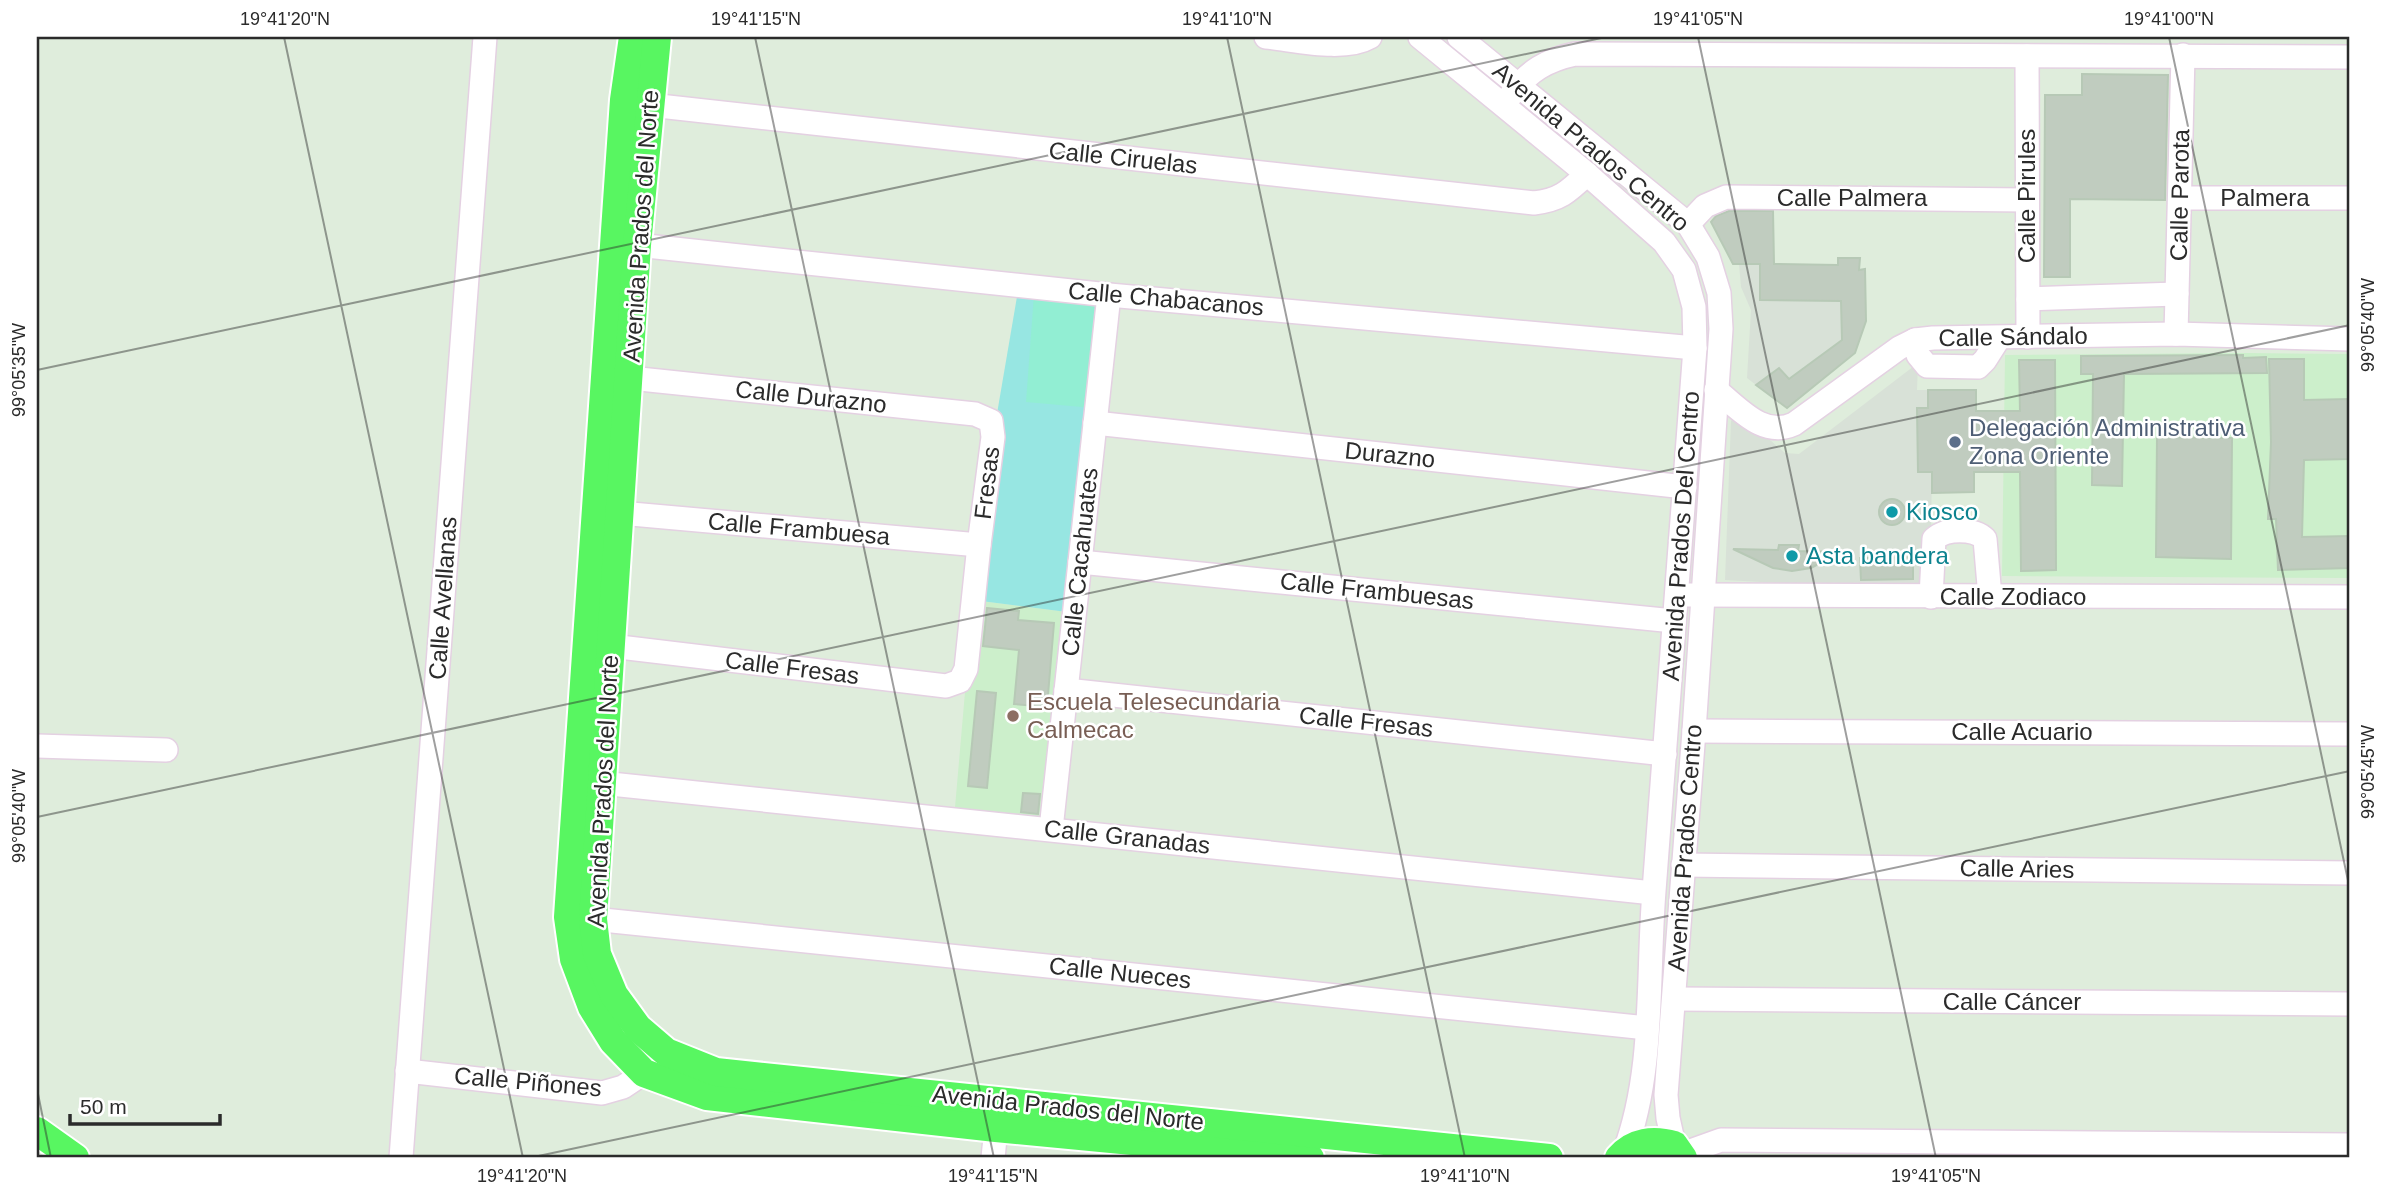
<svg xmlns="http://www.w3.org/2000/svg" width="2387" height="1195" font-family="Arial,sans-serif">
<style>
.education{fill:#ccefcb}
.green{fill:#97e6e2}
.pitch{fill:#92eed3}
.plaza{fill:#d8e1d7}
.building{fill:#c0ccbf;stroke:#b7c9b6;stroke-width:2}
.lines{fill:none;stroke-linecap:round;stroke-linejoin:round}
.minor-casing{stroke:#e4d1e2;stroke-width:26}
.major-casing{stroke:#fff;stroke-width:32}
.minor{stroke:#fff;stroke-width:23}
.major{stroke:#58f661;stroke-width:28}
.ticks{fill:none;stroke:#2b2b2b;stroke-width:2;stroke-opacity:0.45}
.service-dot{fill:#5c6f8a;stroke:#fff;stroke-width:2.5}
.culture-dot{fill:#0f9aa8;stroke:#fff;stroke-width:2.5}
.education-dot{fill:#8d6e63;stroke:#fff;stroke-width:2.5}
.labels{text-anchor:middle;stroke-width:5;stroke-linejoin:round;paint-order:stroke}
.street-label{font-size:24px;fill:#2b2b2b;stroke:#fff}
.service-label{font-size:24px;fill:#4e5e75;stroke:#fff;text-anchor:start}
.culture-label{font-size:24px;fill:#0d838f;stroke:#fff;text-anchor:start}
.education-label{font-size:24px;fill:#785e54;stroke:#fff;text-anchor:start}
.neatline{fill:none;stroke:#2b2b2b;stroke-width:2.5}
.ticks-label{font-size:18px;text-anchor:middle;fill:#2b2b2b}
</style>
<rect width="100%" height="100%" fill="#dfeddc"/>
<g class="education">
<polygon points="2246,353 2350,354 2350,578 2002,576 2005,355"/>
<polygon points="973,600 1075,613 1051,829 954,819"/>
</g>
<polygon class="green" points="1019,285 1109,295 1075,613 973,600 993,437"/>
<polygon class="pitch" points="1034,294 1101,300 1093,408 1026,402"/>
<g class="plaza">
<polygon points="1739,264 1769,264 1841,301 1842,340 1789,379 1779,368 1756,385 1747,378 1751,310 1741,287"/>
<polygon points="1918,363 1917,390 1928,390 1928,408 1917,408 1918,471 1932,472 1930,587 1857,587 1725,580 1731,421 1739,413 1785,453 1799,454"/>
</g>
<g class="building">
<polygon points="2082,74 2168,75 2165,200 2070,199 2070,277 2044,277 2045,95 2082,95"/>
<polygon points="1729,211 1773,211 1774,264 1838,265 1838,258 1860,258 1859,270 1865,269 1866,321 1855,353 1787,408 1756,385 1779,368 1789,379 1842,340 1841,301 1760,300 1760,264 1733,264 1711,222 1716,216"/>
<polygon points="2243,355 2243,358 2266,357 2267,373 2124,374 2122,486 2092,485 2093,374 2081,374 2081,356"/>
<polygon points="2269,359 2304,359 2304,400 2350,399 2350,459 2304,460 2302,537 2350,536 2350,568 2278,570 2276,519 2268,519 2271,442"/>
<polygon points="2019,360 2055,360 2056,570 2021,571 2020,472 1974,472 1974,492 1932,493 1932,472 1918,472 1917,408 1928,408 1928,390 1976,390 1976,411 2020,411"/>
<polygon points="2157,437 2232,438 2231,559 2156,557"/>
<circle cx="1892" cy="512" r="13"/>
<polygon points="1779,545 1799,545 1798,551 1841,552 1811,568 1792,571 1773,568 1733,549 1778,550"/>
<polygon points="1913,557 1913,579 1861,580 1860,558"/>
<polygon points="987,608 1019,611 1018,620 1054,623 1047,707 1014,704 1019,650 983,646"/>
<polygon points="977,691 996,693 987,788 968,786"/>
<polygon points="1023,793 1040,794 1038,814 1021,812"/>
</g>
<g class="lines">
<g class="minor-casing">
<g id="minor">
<path d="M1266 37C1296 40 1344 52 1370 37"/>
<path d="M1420 37 1587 174 1664 242 1684 270 1694 307 1695 348C1682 529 1667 710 1654 891 1647 978 1655 1071 1624 1153"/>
<polyline points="1459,37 1688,224 1708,257 1719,293 1721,329 1694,731 1666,1095 1668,1118 1674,1145"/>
<polyline points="2027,56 2028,337"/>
<path d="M1511 95C1528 71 1547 60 1575 54L2350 57"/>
<path d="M650 105 1534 203C1560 200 1568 192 1587 174"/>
<polyline points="2181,198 2350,198"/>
<polyline points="1688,224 1705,206 1726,197 2026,200"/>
<polyline points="637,245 1109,295 1695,348"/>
<polyline points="2028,299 2177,294"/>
<polyline points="2176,334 2183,55"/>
<polyline points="1915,340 1918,355 1927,366 1978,367 1985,360 1999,338"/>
<path d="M1716 390C1740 409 1763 438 1794 424L1899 348 1915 340 1933 338 2176 334 2350 339"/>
<polyline points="1095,423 1685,487"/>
<polyline points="620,513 979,545"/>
<polyline points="1080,562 1674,621"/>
<polyline points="1687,595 2350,597"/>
<path d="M1931 597 1934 539C1946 528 1974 528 1985 539L1990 597"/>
<polyline points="611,646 946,686 960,681 966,669 979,545 993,437 991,421 975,414 630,378"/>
<polyline points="1066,690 1665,754"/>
<polyline points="1694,731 2350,734"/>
<polyline points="37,746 166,750"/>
<polyline points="601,783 1653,893"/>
<polyline points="1051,829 1109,295"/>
<polyline points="1683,865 2350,873"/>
<polyline points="593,919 1647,1028"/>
<polyline points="1674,999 2350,1004"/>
<polyline points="407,1071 602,1093 623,1087 644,1073"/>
<polyline points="1682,1154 1721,1140 2350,1145"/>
<polyline points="401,1158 485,37"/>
<polyline points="993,1158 996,1128"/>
</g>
</g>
<g class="major-casing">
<g id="major">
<polyline points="633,37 624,100 568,917 574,959 592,1007 613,1041 644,1073 707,1096 996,1128 1310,1158"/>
<polyline points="657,37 637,245 593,919 597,954 614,995 638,1028 666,1052 716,1072 1549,1158"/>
<polyline points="37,1131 75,1158"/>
<path d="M1619 1158C1633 1141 1654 1139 1674 1145L1683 1158"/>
</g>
</g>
<use href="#minor" class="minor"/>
<use href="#major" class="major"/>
</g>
<path class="ticks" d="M284 37 523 1158M755 37 994 1158M1227 37 1465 1158M1698 37 1936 1158M2169 37 2350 890M37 370 1606 37M37 817 2350 325M37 1089 51 1158M529 1158 2350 771"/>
<circle class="service-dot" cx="1955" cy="442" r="7"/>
<g class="culture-dot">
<circle cx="1892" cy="512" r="7"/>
<circle cx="1792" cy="556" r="7"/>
</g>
<circle class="education-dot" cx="1013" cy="716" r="7"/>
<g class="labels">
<g class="street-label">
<text transform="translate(1591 147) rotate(40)" y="8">Avenida Prados Centro</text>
<text transform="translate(1123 158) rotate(6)" y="8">Calle Ciruelas</text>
<text transform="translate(2180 195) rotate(-89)" y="8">Calle Parota</text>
<text transform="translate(2027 196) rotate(-90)" y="8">Calle Pirules</text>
<text x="1852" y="206">Calle Palmera</text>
<text x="2265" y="206">Palmera</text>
<text transform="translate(641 226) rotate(-86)" y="8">Avenida Prados del Norte</text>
<text transform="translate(1166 299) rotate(5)" y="8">Calle Chabacanos</text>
<text transform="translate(2013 337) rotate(-1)" y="8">Calle Sándalo</text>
<text transform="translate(811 397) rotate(6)" y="8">Calle Durazno</text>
<text transform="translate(1390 455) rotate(6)" y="8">Durazno</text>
<text transform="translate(987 483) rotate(-83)" y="8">Fresas</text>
<text transform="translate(799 529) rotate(5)" y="8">Calle Frambuesa</text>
<text transform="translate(1681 536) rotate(-86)" y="8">Avenida Prados Del Centro</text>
<text transform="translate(1080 562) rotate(-84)" y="8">Calle Cacahuates</text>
<text transform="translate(1377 591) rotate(6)" y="8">Calle Frambuesas</text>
<text x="2013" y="605">Calle Zodiaco</text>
<text transform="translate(443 598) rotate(-86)" y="8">Calle Avellanas</text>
<text transform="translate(792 668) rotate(7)" y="8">Calle Fresas</text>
<text transform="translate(1366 722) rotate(6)" y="8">Calle Fresas</text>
<text x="2022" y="740">Calle Acuario</text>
<text transform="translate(603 791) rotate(-87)" y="8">Avenida Prados del Norte</text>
<text transform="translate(1127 837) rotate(6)" y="8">Calle Granadas</text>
<text transform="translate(1685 848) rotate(-86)" y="8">Avenida Prados Centro</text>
<text transform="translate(2017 869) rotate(1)" y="8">Calle Aries</text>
<text transform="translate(1120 973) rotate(6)" y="8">Calle Nueces</text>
<text x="2012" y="1010">Calle Cáncer</text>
<text transform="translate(528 1082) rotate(5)" y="8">Calle Piñones</text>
<text transform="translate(1068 1108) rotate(6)" y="8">Avenida Prados del Norte</text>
</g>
<g class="service-label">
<text x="1969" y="436">Delegación Administrativa<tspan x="1969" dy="28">Zona Oriente</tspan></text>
</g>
<g class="culture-label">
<text x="1906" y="520">Kiosco</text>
<text x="1806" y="564">Asta bandera</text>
</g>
<g class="education-label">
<text x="1027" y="710">Escuela Telesecundaria<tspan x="1027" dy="28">Calmecac</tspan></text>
</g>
</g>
<rect width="2387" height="1195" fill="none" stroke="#ffffff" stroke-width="77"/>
<path d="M70 1114v10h150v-10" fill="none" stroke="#2b2b2b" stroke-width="3.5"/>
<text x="80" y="1114" font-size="21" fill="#2b2b2b" stroke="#ffffff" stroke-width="5" paint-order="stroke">50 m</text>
<rect x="38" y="38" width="2310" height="1118" class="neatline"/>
<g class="ticks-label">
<text x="285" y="25">19°41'20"N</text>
<text x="756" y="25">19°41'15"N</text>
<text x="1227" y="25">19°41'10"N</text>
<text x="1698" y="25">19°41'05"N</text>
<text x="2169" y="25">19°41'00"N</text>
<text transform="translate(2368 325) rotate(-90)" y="6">99°05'40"W</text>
<text transform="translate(19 370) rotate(-90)" y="6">99°05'35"W</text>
<text transform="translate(2368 772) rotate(-90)" y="6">99°05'45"W</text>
<text transform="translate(19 816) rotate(-90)" y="6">99°05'40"W</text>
<text x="522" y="1182">19°41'20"N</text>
<text x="993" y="1182">19°41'15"N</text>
<text x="1465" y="1182">19°41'10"N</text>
<text x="1936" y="1182">19°41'05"N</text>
</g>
</svg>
